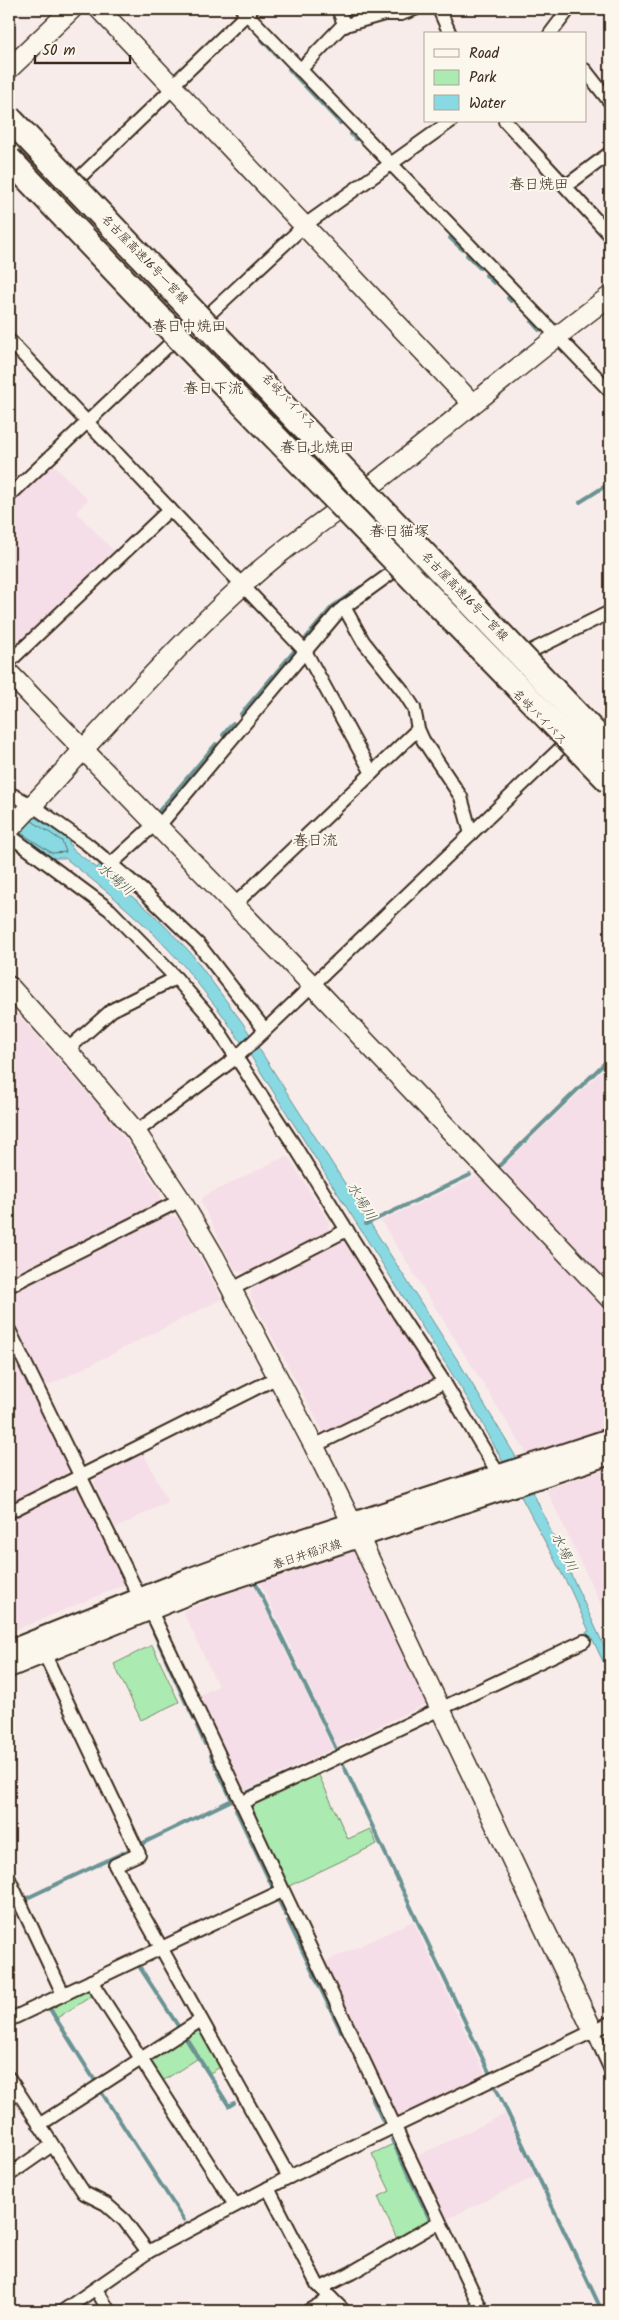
<svg xmlns="http://www.w3.org/2000/svg" width="619" height="2320" font-family="Kalam,'Klee One',sans-serif">
<style>
.built{fill:#f5dee7}
.green{fill:#abeab1;stroke:#738a68}
.water{fill:#89d9e3;stroke:#6a9394}
.lines{fill:none;stroke-linecap:round;stroke-linejoin:round}
.shore{stroke:#5a706d;stroke-width:1}
.stream{stroke:#6a9394;stroke-width:4}
.street-casing{stroke:#3b2a1e;stroke-width:16}
.secondary-casing{stroke:#3b2a1e;stroke-width:22}
.primary-casing{stroke:#3b2a1e;stroke-width:24}
.highway-casing{stroke:#3b2a1e;stroke-width:28}
.street{stroke:#fbf7ec;stroke-width:12}
.secondary{stroke:#fbf7ec;stroke-width:19}
.primary{stroke:#fbf7ec;stroke-width:20}
.highway{stroke:#fbf7ec;stroke-width:24}
.highway-bridge-casing{stroke:#3b2a1e;stroke-width:28;stroke-linecap:butt}
.highway-bridge{stroke:#fbf7ec;stroke-width:24}
.labels{text-anchor:middle;stroke-width:4;stroke-linejoin:round;paint-order:stroke}
.street-label{font-size:12px;fill:#3b2a1e;stroke:#fbf7ec}
.water-label{font-size:14px;font-style:italic;fill:#4e564f;stroke:#fbf7ec}
.quarter-label{font-size:15px;fill:#3b2a1e;stroke:#fbf7ec}
</style>
<rect width="100%" height="100%" fill="#f8ecea"/>
<filter id="ink" filterUnits="userSpaceOnUse"><feTurbulence type="fractalNoise" baseFrequency=".02" numOctaves="2"/><feDisplacementMap in="SourceGraphic" scale="10" xChannelSelector="R" yChannelSelector="G"/><feConvolveMatrix kernelMatrix="1 2 1 2 8 2 1 2 1" color-interpolation-filters="sRGB"/></filter>
<g filter="url(#ink)">
<g class="built">
<polygon points="53,464 88,500 76,512 114,551 9,651 9,506"/>
<polygon points="9,1005 98,1104 125,1140 161,1194 158,1203 9,1276"/>
<polygon points="610,1063 610,1286 499,1170"/>
<polygon points="284,1157 289,1158 329,1222 328,1233 248,1273 235,1270 201,1202 204,1196"/>
<polygon points="478,1176 610,1315 610,1428 527,1454 381,1221"/>
<polygon points="168,1215 178,1218 222,1299 46,1387 9,1312 9,1295"/>
<polygon points="344,1240 349,1241 437,1377 434,1383 326,1437 250,1295 253,1286"/>
<polygon points="9,1347 68,1467 65,1476 9,1504"/>
<polygon points="143,1452 168,1502 116,1528 94,1484 97,1475"/>
<polygon points="610,1468 610,1624 546,1489"/>
<polygon points="74,1488 80,1489 126,1584 9,1633 9,1520"/>
<polygon points="352,1552 360,1553 430,1702 337,1746 260,1582"/>
<polygon points="253,1584 333,1749 243,1791 198,1696 218,1686 183,1611"/>
<polygon points="413,1921 486,2076 399,2117 395,2115 323,1963"/>
<polygon points="505,2114 535,2177 445,2220 415,2157"/>
</g>
<g class="green">
<polygon points="152,1645 179,1702 141,1720 114,1664"/>
<polygon points="317,1771 348,1839 370,1829 377,1844 287,1887 248,1803"/>
<polygon points="91,1988 95,1994 57,2018 51,2007"/>
<polygon points="200,2026 222,2066 210,2073 185,2034"/>
<polygon points="182,2035 197,2059 161,2082 148,2061"/>
<polygon points="393,2144 430,2222 398,2241 378,2197 390,2191 372,2154"/>
</g>
<polygon class="water" points="9,801 67,838 72,849 97,868 100,864 103,867 101,871 152,913 190,952 242,1022 460,1364 519,1462 610,1659 610,1676 591,1636 587,1637 585,1633 589,1631 571,1591 478,1415 250,1055 221,1013 183,965 151,931 111,895 65,858 50,858 9,831"/>
<g class="lines">
<polyline class="shore" points="21,833 52,853 66,852 62,841 32,821"/>
<g class="stream">
<polyline points="262,40 277,56"/>
<polyline points="289,69 302,83"/>
<polyline points="305,86 340,123"/>
<polyline points="351,134 356,139"/>
<polyline points="450,238 462,249"/>
<polyline points="467,255 480,268"/>
<polyline points="486,275 494,283"/>
<polyline points="508,298 511,301"/>
<polyline points="532,322 539,330"/>
<polyline points="580,502 610,483"/>
<polyline points="306,638 332,607 361,587"/>
<polyline points="241,714 296,649"/>
<polyline points="223,735 233,723"/>
<polyline points="159,811 216,744"/>
<polyline points="500,1165 610,1058"/>
<polyline points="366,1224 470,1175"/>
<polyline points="256,1584 337,1751"/>
<polyline points="154,1633 186,1703"/>
<polyline points="189,1708 195,1720"/>
<polyline points="197,1726 205,1744"/>
<polyline points="211,1755 213,1760"/>
<polyline points="341,1760 489,2072"/>
<polyline points="215,1764 217,1768"/>
<polyline points="244,1794 312,1763"/>
<polyline points="236,1810 272,1886"/>
<polyline points="141,1844 232,1800 219,1773"/>
<polyline points="25,1899 129,1850"/>
<polyline points="279,1901 286,1915"/>
<polyline points="9,1907 11,1906"/>
<polyline points="288,1921 341,2031"/>
<polyline points="139,1966 180,2029"/>
<polyline points="48,2006 97,2084"/>
<polyline points="184,2035 229,2106 234,2103"/>
<polyline points="496,2088 602,2311"/>
<polyline points="100,2090 184,2220"/>
<polyline points="371,2096 383,2121"/>
<polyline points="392,2140 431,2222"/>
</g>
<g class="street-casing">
<g id="street">
<polyline points="242,9 610,391"/>
<polyline points="338,9 345,26"/>
<polyline points="439,9 450,34"/>
<polyline points="550,34 569,9"/>
<polyline points="300,70 342,26 384,14 401,14 415,9"/>
<polyline points="585,70 610,102"/>
<polyline points="172,86 252,9"/>
<polyline points="505,121 610,235"/>
<polyline points="77,180 174,87"/>
<polyline points="566,186 610,153"/>
<polyline points="207,316 305,225 451,121"/>
<polyline points="9,340 305,651 372,773"/>
<polyline points="9,496 174,340"/>
<polyline points="344,607 363,641 403,691 414,708 418,729 423,740 461,797 471,834"/>
<polyline points="529,652 610,612"/>
<polyline points="9,662 170,509"/>
<polyline points="9,793 32,805 87,844 142,890 199,945 265,1030"/>
<polyline points="158,827 339,611 397,569"/>
<polyline points="9,835 110,910 176,978 209,1016 294,1145 399,1314 444,1382 499,1475"/>
<polyline points="111,864 155,824"/>
<polyline points="234,905 418,729"/>
<polyline points="67,1050 112,1010 176,978"/>
<polyline points="136,1132 237,1057 566,743"/>
<polyline points="9,1286 181,1200"/>
<polyline points="232,1289 347,1230"/>
<polyline points="9,1330 140,1598"/>
<polyline points="314,1446 444,1382"/>
<polyline points="9,1512 278,1377"/>
<polyline points="150,1609 482,2311"/>
<polyline points="44,1653 139,1854 115,1865 289,2177"/>
<polyline points="241,1803 584,1641"/>
<polyline points="9,1879 63,1994"/>
<polyline points="91,1981 235,2205"/>
<polyline points="9,2020 282,1891"/>
<polyline points="593,2031 610,2068"/>
<polyline points="9,2078 84,2193 106,2204 124,2220 148,2252"/>
<polyline points="39,2125 201,2020"/>
<polyline points="9,2175 52,2145"/>
<polyline points="268,2188 317,2284 344,2311"/>
<polyline points="321,2288 351,2273 439,2222"/>
<polyline points="96,2289 109,2311"/>
<polyline points="63,2311 148,2252 289,2177 610,2023"/>
<polyline points="308,2311 331,2298"/>
</g>
</g>
<g class="secondary-casing">
<g id="secondary">
<polyline points="99,9 472,403"/>
<polyline points="9,69 72,9"/>
<polyline points="9,673 313,986 610,1299"/>
<path d="M9 830C86 749 158 663 241 587 281 549 328 518 372 485 452 423 529 356 610 296"/>
<polyline points="9,986 67,1050 136,1132 181,1200 214,1256 314,1446 359,1537 593,2031"/>
</g>
</g>
<g class="primary-casing">
<g id="primary">
<polyline points="9,1651 194,1577 246,1558 610,1439"/>
<polyline points="9,1667 198,1590 610,1454"/>
</g>
</g>
<g class="highway-casing">
<g id="highway">
<polyline points="9,136 80,209 88,213"/>
<polyline points="85,229 128,264 243,382"/>
</g>
</g>
<use href="#street" class="street"/>
<use href="#secondary" class="secondary"/>
<use href="#primary" class="primary"/>
<use href="#highway" class="highway"/>
<g class="highway-bridge-casing">
<g id="highway-bridge">
<polyline points="9,118 610,749"/>
<polyline points="9,159 182,341 610,782"/>
</g>
</g>
<use href="#highway-bridge" class="highway-bridge"/>
</g>
</g>
<g class="labels">
<g class="street-label">
<text transform="translate(145 259) rotate(46)" y="4">名古屋高速16号一宮線</text>
<text transform="translate(289 401) rotate(46)" y="4">名岐バイパス</text>
<text transform="translate(465 596) rotate(46)" y="4">名古屋高速16号一宮線</text>
<text transform="translate(540 717) rotate(46)" y="4">名岐バイパス</text>
<text transform="translate(307 1554) rotate(-18)" y="4">春日井稲沢線</text>
</g>
<g class="water-label">
<text transform="translate(116 879) rotate(41)" y="5">水場川</text>
<text transform="translate(362 1201) rotate(58)" y="5">水場川</text>
<text transform="translate(565 1552) rotate(64)" y="5">水場川</text>
</g>
<g class="quarter-label">
<text x="539" y="189">春日焼田</text>
<text x="189" y="331">春日中焼田</text>
<text x="213" y="393">春日下流</text>
<text x="317" y="452">春日北焼田</text>
<text x="399" y="536">春日猫塚</text>
<text x="315" y="845">春日流</text>
</g>
</g>
<rect width="619" height="2320" fill="none" stroke="#fbf7ec" stroke-width="30"/>
<rect x="15" y="15" width="589" height="2290" fill="none" stroke="#3b2a1e" stroke-width="2" filter="url(#ink)"/>
<rect x="424" y="32" width="162" height="90" fill="#fbf7ec" stroke="#aea59a"/>
<rect x="434" y="49" width="25" height="8" fill="#fbf7ec" stroke="#aea59a"/>
<text x="469" y="58" font-size="15" fill="#3b2a1e">Road</text>
<rect x="434" y="70" width="25" height="15" fill="#abeab1" stroke="#aea59a"/>
<text x="469" y="82" font-size="15" fill="#3b2a1e">Park</text>
<rect x="434" y="95" width="25" height="15" fill="#89d9e3" stroke="#aea59a"/>
<text x="469" y="108" font-size="15" fill="#3b2a1e">Water</text>
<path d="M35 55v8h95v-8" fill="none" stroke="#3b2a1e" stroke-width="2.5"/>
<text x="42" y="55" font-size="15" fill="#3b2a1e" stroke="#fbf7ec" stroke-width="4" paint-order="stroke">50 m</text>
</svg>
